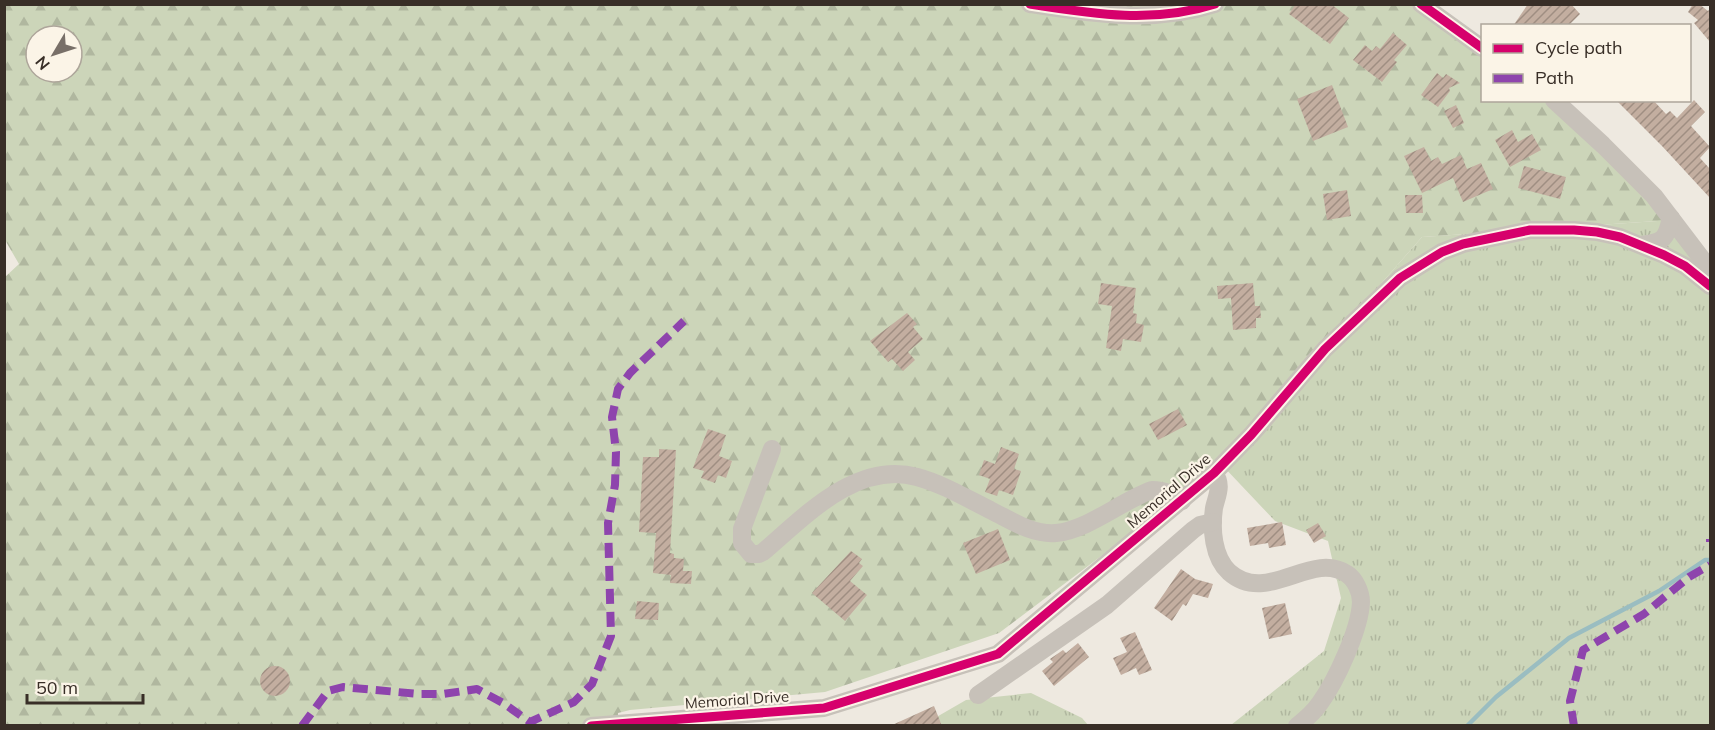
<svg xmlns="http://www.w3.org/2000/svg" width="1715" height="730" font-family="Mulish,sans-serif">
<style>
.grass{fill:url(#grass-tufts)}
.forest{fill:url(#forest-firs);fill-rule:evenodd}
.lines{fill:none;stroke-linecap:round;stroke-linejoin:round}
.stream{stroke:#9abdc1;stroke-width:4.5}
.building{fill:url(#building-hatch)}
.minor{stroke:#c7c1b9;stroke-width:18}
.quiet{stroke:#8e44ad;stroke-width:8;stroke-dasharray:15 8;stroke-linecap:butt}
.cycleway-casing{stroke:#fbf4e7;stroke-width:13}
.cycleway{stroke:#d6006c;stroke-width:9}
.labels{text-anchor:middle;stroke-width:4.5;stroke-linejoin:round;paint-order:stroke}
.street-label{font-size:15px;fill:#382e27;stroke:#fbf4e7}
</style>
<defs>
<pattern id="grass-tufts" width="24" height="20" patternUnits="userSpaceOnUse" patternTransform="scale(1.5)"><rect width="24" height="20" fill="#ccd5b9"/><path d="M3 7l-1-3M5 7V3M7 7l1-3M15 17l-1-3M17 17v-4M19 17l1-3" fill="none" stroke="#b0b79f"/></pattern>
<pattern id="forest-firs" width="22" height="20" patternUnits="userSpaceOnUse" patternTransform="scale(1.5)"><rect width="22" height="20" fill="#ccd5b9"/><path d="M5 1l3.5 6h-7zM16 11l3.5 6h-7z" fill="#b0b79f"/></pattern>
<pattern id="building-hatch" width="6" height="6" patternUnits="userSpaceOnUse" patternTransform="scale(1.5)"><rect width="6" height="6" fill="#c3aea0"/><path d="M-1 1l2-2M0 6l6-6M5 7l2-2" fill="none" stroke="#9f8e82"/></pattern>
</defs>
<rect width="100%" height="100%" fill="#eee9e0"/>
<g class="grass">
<polygon points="1672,220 1710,278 1710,725 1231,725 1324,651 1341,598 1328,541 1275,521 1222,465 1422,237"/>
<polygon points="1031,693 1082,718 1088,725 921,726 966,700"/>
</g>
<path class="forest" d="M5 4 1415 5 1482 53V100L1550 101 1672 220 1422 237 1222 465 999 633 825 692 630 710 618 713V726L5 725 4 278 19 264 5 240ZM36 36H72V72H36Z"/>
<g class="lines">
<polyline class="stream" points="1467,726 1496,697 1569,638 1659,591 1705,560 1710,560"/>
</g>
<g class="building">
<polygon points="1296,4 1331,4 1349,18 1330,44 1289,14"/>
<polygon points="1528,4 1571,4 1580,14 1568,26 1513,26"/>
<polygon points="1693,4 1699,4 1708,11 1710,9 1710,42 1694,23 1698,20 1688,12"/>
<polygon points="1393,33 1407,45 1394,60 1397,62 1382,82 1353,60 1365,45 1372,51 1376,46 1380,49"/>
<polygon points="1437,73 1443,78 1446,74 1460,83 1449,88 1450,91 1438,107 1421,95"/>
<polygon points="1332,85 1348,127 1313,141 1297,99"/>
<polygon points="1616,100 1653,100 1666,114 1670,111 1677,118 1694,100 1705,112 1691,126 1710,147 1700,158 1710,169 1710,198 1662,146"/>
<polygon points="1456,105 1464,123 1453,128 1444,111"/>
<polygon points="1512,130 1518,142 1532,134 1541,150 1510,167 1495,140"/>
<polygon points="1424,147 1431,161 1438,157 1442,164 1461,155 1467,169 1481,163 1493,189 1463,202 1453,178 1422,193 1404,156"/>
<polygon points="1524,166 1566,177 1560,199 1518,188"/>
<polygon points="1347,190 1351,216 1327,220 1323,194"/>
<polygon points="1405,195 1422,195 1423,213 1406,213"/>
<polygon points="1101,283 1136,288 1133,313 1137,314 1136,323 1144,325 1141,342 1123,339 1121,351 1106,348 1112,306 1098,304"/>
<polygon points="1253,283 1255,306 1260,306 1261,318 1256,318 1256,328 1233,330 1231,298 1218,299 1217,286"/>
<polygon points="907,313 917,324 913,327 923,339 908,352 915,360 903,371 892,359 888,362 870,341"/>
<polygon points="1178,409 1187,425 1158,440 1149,424"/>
<polygon points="708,429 726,435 719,456 732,461 726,478 718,475 715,483 701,478 704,471 693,468"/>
<polygon points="1001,447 1019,454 1014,469 1021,471 1013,495 999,490 997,496 985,492 990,479 979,475 984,460 995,464"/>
<polygon points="659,449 676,450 670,553 674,554 674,558 684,559 683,571 692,571 691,584 670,583 671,575 653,573 656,533 639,532 643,457 659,457"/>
<polygon points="1282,522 1286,545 1269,548 1268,543 1250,546 1247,528"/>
<polygon points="1318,523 1326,536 1314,543 1306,530"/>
<polygon points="998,529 1010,560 976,574 963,543"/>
<polygon points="851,551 862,559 859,563 863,566 850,581 867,595 845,621 812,593"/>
<polygon points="1181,569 1195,579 1213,584 1208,598 1193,594 1186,606 1183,604 1172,621 1154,608"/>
<polygon points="637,601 659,603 658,620 635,619"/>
<polygon points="1285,603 1292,634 1269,639 1262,608"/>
<polygon points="1135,632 1152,670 1139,675 1136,668 1121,675 1113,658 1127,652 1120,638"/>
<polygon points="1078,643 1089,657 1054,686 1042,671 1053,662 1050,659 1063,650 1066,653"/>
<circle cx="275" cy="681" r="15"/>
<polygon points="934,706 942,726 890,726"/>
</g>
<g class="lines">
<g class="minor">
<path d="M1030 4C1093 14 1153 24 1215 4"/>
<polyline points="1421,4 1482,48"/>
<polyline points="1554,100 1603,145 1654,196 1705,263 1706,282"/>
<path d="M1642 245C1664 242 1666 239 1671 218"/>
<path d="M772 449 742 529V543L751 554H759L763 552C804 517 857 460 917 477 943 484 968 499 992 511 1012 521 1033 535 1056 533 1088 530 1121 501 1152 490 1165 490 1172 494 1182 501"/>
<path d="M1214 473C1223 485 1217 495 1214 508 1211 529 1213 557 1229 572 1267 606 1311 550 1347 574 1355 579 1361 592 1361 602 1360 629 1336 681 1320 703 1314 712 1306 719 1297 726"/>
<polyline points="978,695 1107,605 1193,530 1200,525 1213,522"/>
<polyline points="591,726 824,708 998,654 1214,473 1251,435 1325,349 1400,278 1442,252 1463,244 1530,230 1574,230 1597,232 1620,237 1664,255 1685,266 1710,286"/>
</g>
<g class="quiet">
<polyline points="1710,539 1710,542"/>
<polyline points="302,726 328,691 343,687 419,694 443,694 477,689 503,703 530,722 574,702 592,684 611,636 608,523 615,485 616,452 612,417 618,389 630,373 684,321"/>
<polyline points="1574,726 1570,701 1583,650 1644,614 1689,577 1710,565"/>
</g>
<g class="cycleway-casing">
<g id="cycleway">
<path d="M1030 4C1093 14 1153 24 1215 4"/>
<polyline points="1421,4 1482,48"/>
<polyline points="591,726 824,708 998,654 1214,473 1251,435 1325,349 1400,278 1442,252 1463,244 1530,230 1574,230 1597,232 1620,237 1664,255 1685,266 1710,286"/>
</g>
</g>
<use href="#cycleway" class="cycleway"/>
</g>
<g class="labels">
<g class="street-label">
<text transform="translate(1169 491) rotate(-41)" y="5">Memorial Drive</text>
<text transform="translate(737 700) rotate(-4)" y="5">Memorial Drive</text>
</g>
</g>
<rect width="1715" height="730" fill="none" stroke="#382e27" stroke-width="12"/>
<rect x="1481" y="24" width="210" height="78" fill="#fbf4e7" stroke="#ada59a" stroke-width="1.5"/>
<rect x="1493" y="44" width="30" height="9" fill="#d6006c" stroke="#ada59a" stroke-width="1.5"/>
<text x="1535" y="54" font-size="18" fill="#382e27">Cycle path</text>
<rect x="1493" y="74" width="30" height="9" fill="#8e44ad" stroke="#ada59a" stroke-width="1.5"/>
<text x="1535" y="84" font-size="18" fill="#382e27">Path</text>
<g transform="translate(54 54) rotate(231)"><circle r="28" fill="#fbf4e7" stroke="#ada59a" stroke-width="1.5"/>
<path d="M0-4.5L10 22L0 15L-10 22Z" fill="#786f68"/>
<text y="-9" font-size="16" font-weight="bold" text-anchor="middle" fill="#382e27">N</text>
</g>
<path d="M27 694v9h116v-9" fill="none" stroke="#382e27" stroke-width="3"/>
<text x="36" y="694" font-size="18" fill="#382e27" stroke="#fbf4e7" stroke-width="4.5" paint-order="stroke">50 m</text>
</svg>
